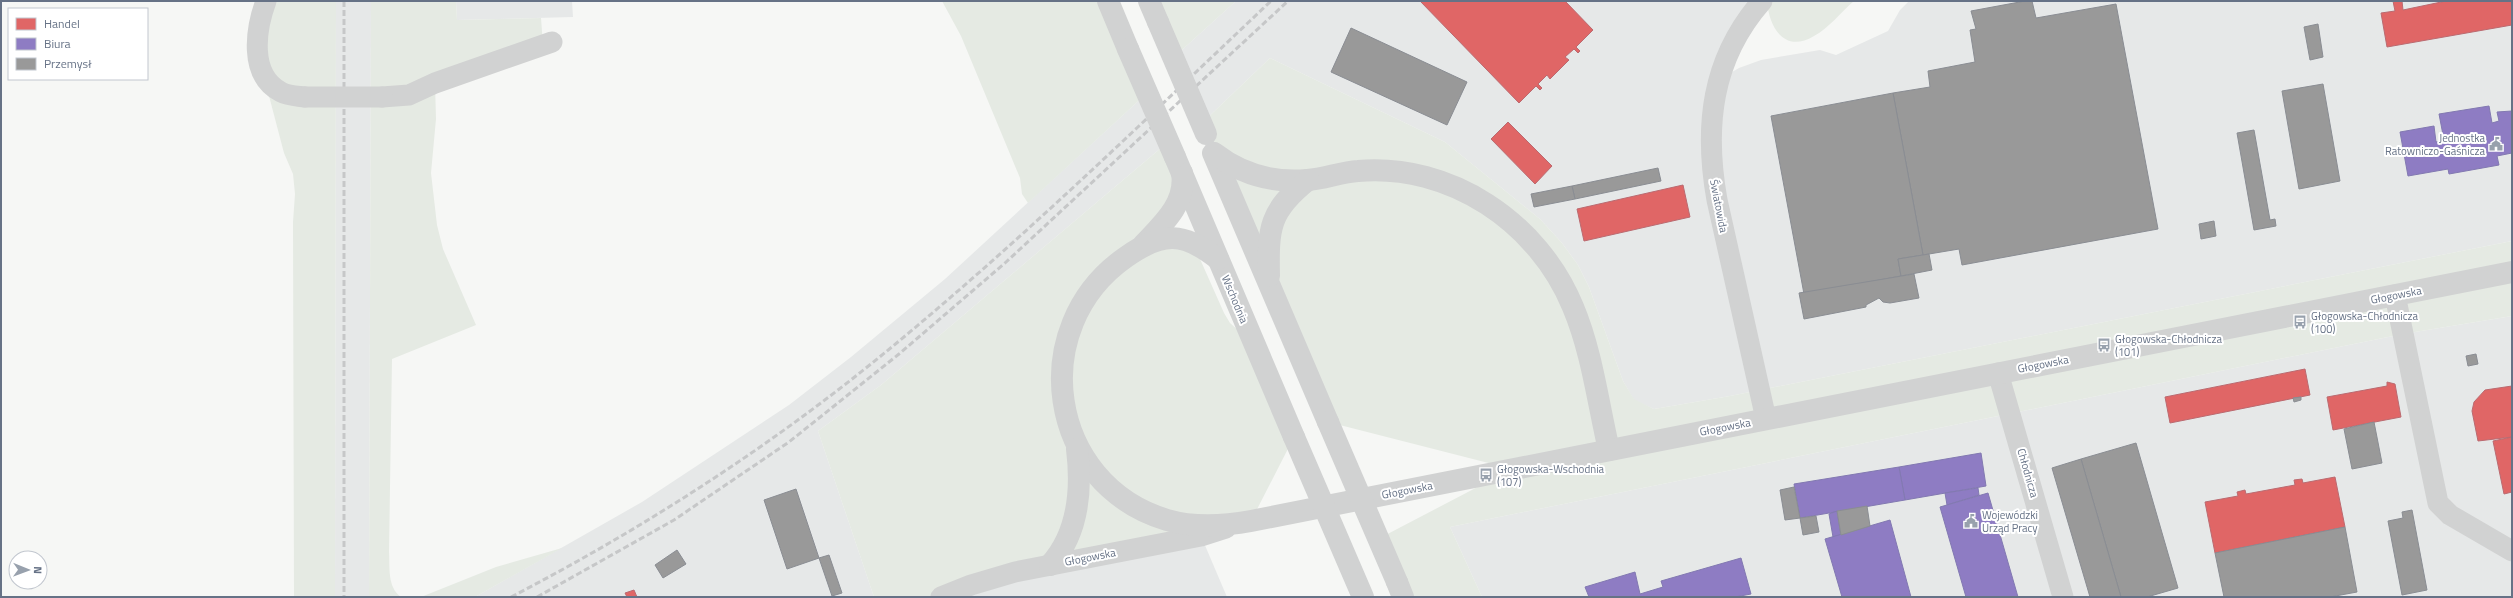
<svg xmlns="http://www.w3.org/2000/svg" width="2513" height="598" font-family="'Titillium Web',sans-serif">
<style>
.built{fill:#e6e8e8}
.green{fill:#e5eae3}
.shops{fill:#e06666;stroke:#bb6a70}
.offices{fill:#8e7cc3;stroke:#8279b1}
.industry{fill:#999;stroke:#8a8d93}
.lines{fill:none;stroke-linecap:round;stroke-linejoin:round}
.minor{stroke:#d1d2d2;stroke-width:21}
.tertiary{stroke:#d1d2d2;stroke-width:22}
.rail{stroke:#c6c7c8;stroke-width:3;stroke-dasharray:6 3;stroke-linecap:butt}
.minor-bridge{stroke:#d1d2d2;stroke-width:21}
.tertiary-bridge{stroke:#d1d2d2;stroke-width:22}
.labels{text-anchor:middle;stroke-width:4;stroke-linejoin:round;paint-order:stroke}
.poi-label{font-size:11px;fill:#667286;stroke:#fff;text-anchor:start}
.street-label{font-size:11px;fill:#667286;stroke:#fff}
</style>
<rect width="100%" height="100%" fill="#f6f7f5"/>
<g class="built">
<polygon points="336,1 371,1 369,597 335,597"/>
<polygon points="456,1 572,1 573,17 457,20"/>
<polygon points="1236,1 1762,1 1720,79 1739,68 1761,60 1820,50 1836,55 1888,31 1900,10 1909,1 2512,1 2512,241 1730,396 1654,409 1634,400 1623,381 1589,287 1578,265 1562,243 1540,219 1445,142 1270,58 1201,124 1173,58"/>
<polygon points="1147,93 1168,142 881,385 818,431 874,597 475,597 642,502 789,405 851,357 945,279"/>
<polygon points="2512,316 2512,597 1482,597 1450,527 2403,334"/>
<polygon points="1201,536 1227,597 941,597"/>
</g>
<g class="green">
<polygon points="266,1 336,1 335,597 294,597 293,222 295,194 293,174 284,153 263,73"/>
<path d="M371 1H456L457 20 541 18 543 45 435 83 436 119 431 173 437 225 443 249 476 325 392 359 389 552C390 567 387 587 401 597H369Z"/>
<polygon points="942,1 1100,1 1147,93 1028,203 1022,194 1020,178 961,36"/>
<polygon points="1153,1 1236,1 1173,58"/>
<path d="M1767 1H1854C1841 12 1829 28 1814 36 1784 54 1769 27 1767 1Z"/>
<polygon points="1270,58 1445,142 1540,219 1562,243 1578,265 1589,287 1623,381 1634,399 1654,409 1730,396 2512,241 2512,316 2403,334 1450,527 1482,597 1403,597 1378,539 1512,469 1328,422 1201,124"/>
<polygon points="1168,142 1175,157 1170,214 1174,240 1200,259 1224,313 1230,323 1249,340 1294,437 1251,521 941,597 874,597 818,431 881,385"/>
<polygon points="569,543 562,548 475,597 421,597 496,567 562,548"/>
</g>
<g class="shops">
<polygon points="1420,1 1565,1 1593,30 1576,47 1580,51 1578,53 1574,49 1565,57 1569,60 1550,79 1547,75 1538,84 1542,88 1540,90 1536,86 1519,103"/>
<polygon points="2393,1 2402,1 2403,10 2446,1 2512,1 2512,25 2387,47 2381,13 2395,11"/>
<polygon points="1508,122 1552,166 1535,184 1491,139"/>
<polygon points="1683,185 1690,217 1584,241 1577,209"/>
<polygon points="2305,369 2310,395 2170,423 2165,397"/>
<polygon points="2387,382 2395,384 2401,417 2333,430 2327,397 2387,386"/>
<polygon points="2512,386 2512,437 2478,441 2472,411 2474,402 2485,390"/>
<polygon points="2512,437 2512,492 2504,494 2493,441"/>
<polygon points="2335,477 2345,527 2215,553 2205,502 2238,496 2237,492 2245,490 2246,494 2295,485 2294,480 2302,479 2303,483"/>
<polygon points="634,590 637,597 627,597 625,593"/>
</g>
<g class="offices">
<polygon points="2489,106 2492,123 2499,121 2497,112 2512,111 2512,153 2497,156 2499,165 2449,174 2448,169 2408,176 2400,132 2434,126 2436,142 2444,140 2439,114"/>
<polygon points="1981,453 1986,486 1905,500 1899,467"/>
<polygon points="1899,467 1905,500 1800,518 1794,484"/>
<polygon points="1978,488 1979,495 1947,505 1945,493"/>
<polygon points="1988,493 2018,597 1966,597 1940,507"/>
<polygon points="1837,511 1841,535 1833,537 1829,514"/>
<polygon points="1890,520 1911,597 1842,597 1825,539"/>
<polygon points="1741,558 1751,594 1735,597 1589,597 1585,587 1635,572 1640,594 1663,587 1661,581"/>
</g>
<g class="industry">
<polygon points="2025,1 2032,1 2036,18 2116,4 2158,229 1962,265 1959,249 1923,255 1893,93 1930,87 1928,71 1975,62 1970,30 1976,29 1971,11"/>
<polygon points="2318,24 2323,57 2310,60 2304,27"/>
<polygon points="1351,28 1467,82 1447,125 1331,72"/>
<polygon points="2323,84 2340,181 2299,189 2282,91"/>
<polygon points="1893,93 1923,255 1898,259 1901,276 1804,294 1771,116"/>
<polygon points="2254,130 2270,220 2275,219 2276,226 2254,230 2237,133"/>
<polygon points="1658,168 1661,181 1575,199 1572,186"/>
<polygon points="1572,186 1575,199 1534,207 1531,194"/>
<polygon points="2214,221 2216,236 2201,239 2199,224"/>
<polygon points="1929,254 1932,270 1901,276 1898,259"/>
<polygon points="1914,274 1919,298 1890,303 1883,302 1879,298 1866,305 1866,307 1804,319 1799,293"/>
<polygon points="2476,354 2478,364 2468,366 2466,356"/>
<polygon points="2301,397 2301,400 2294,402 2293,398"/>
<polygon points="2374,422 2382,463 2352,469 2344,429"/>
<polygon points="2136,443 2178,588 2147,597 2121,597 2081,459"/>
<polygon points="2081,459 2121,597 2090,597 2052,468"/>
<polygon points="1794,487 1800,518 1785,520 1780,490"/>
<polygon points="796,489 819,558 787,569 764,500"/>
<polygon points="1867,506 1870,526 1841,535 1837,511"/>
<polygon points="2412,510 2427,590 2402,595 2388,521 2403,518 2402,512"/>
<polygon points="1816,516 1819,532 1803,535 1800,518"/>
<polygon points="2345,527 2357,592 2330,597 2224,597 2215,553"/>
<polygon points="677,550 686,564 663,578 655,565"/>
<polygon points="829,555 842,593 832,596 819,558"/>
</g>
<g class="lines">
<g class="minor">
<path d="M266 1C256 28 248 75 281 92 288 96 297 96 305 97"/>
<path d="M1762 1C1711 59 1704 127 1717 200L1766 419"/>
<polyline points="382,97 409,95 435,83 552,42"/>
<polyline points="2395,295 2438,503 2450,515 2512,551"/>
<polyline points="1998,373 2063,597"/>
<polyline points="941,597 971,585 1015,572 1201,536 1226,528"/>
</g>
<g class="tertiary">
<polyline points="1108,1 1128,49"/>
<polyline points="1149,1 1158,22"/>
<polyline points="1213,153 1328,422"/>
<path d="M1214 153C1241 174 1273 183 1307 180 1324 179 1341 172 1358 171 1450 163 1538 222 1573 307 1592 352 1598 403 1609 450"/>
<polyline points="1175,157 1294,437"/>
<path d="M1143 245C1162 225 1187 203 1182 173"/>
<path d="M1218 259C1184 232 1163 231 1126 257 1025 327 1047 484 1167 520 1195 528 1224 526 1251 521L2512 272"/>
<path d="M1269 276C1268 228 1269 211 1308 180"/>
<path d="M1050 565C1079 533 1082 490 1077 449"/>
<polyline points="1397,582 1403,597"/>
</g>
<g class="rail">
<polyline points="344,1 344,597"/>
<path d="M511 597C646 527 776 443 893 346 1025 237 1147 118 1271 1"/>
<polyline points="537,597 674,520 789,442 899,354 1005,263 1288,1"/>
</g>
<polyline class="minor-bridge" points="305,97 382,97"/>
<g class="tertiary-bridge">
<polyline points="1158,22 1206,134"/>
<polyline points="1128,49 1175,157"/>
<polyline points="1328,422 1397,582"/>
<polyline points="1294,437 1363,597"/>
</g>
</g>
<defs>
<g id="civic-bare" transform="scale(1.08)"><path d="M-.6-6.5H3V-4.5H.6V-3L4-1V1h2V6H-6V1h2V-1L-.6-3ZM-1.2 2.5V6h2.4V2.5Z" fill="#98a1ad" stroke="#fff" stroke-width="2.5" paint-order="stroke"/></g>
<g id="bus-bare" transform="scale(1.08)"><path d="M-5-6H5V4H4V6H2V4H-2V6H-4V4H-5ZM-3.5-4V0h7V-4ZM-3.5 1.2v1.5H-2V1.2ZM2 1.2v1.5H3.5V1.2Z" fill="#98a1ad" stroke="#fff" stroke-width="2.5" paint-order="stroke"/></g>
</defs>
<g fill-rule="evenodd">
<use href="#civic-bare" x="2496" y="144"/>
<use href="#bus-bare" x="2300" y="322"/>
<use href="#bus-bare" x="2104" y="345"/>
<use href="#bus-bare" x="1486" y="475"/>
<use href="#civic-bare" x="1971" y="521"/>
</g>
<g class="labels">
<g class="poi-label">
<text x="2485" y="142" text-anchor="end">Jednostka<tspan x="2485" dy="13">Ratowniczo-Gaśnicza</tspan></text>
<text x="2311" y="320">Głogowska-Chłodnicza<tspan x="2311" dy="13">(100)</tspan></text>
<text x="2115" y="343">Głogowska-Chłodnicza<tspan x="2115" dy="13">(101)</tspan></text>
<text x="1497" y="473">Głogowska-Wschodnia<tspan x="1497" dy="13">(107)</tspan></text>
<text x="1982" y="519">Wojewódzki<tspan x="1982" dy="13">Urząd Pracy</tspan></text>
</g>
<g class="street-label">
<text transform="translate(1719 206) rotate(79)" y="4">Światowida</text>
<text transform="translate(2396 295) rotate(-11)" y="4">Głogowska</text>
<text transform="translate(1235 299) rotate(67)" y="4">Wschodnia</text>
<text transform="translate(2043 364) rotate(-11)" y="4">Głogowska</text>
<text transform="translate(1725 427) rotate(-11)" y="4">Głogowska</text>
<text transform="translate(2028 473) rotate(74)" y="4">Chłodnicza</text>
<text transform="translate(1407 490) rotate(-11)" y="4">Głogowska</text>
<text transform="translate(1090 557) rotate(-11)" y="4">Głogowska</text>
</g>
</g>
<rect width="2513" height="598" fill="none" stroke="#667286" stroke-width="4"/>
<rect x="8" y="8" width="140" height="72" fill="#ffffff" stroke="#c2c7cf"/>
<rect x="16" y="18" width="20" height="12" fill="#e06666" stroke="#c2c7cf"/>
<text x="44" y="28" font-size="12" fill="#667286">Handel</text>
<rect x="16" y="38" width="20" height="12" fill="#8e7cc3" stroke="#c2c7cf"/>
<text x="44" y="48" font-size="12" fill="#667286">Biura</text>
<rect x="16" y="58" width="20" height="12" fill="#999999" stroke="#c2c7cf"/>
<text x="44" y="68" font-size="12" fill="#667286">Przemysł</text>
<g transform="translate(28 570) rotate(91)"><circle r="19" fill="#ffffff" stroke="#c2c7cf"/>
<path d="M0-3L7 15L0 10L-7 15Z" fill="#98a1ad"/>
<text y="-6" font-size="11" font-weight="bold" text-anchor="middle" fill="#667286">N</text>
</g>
</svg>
